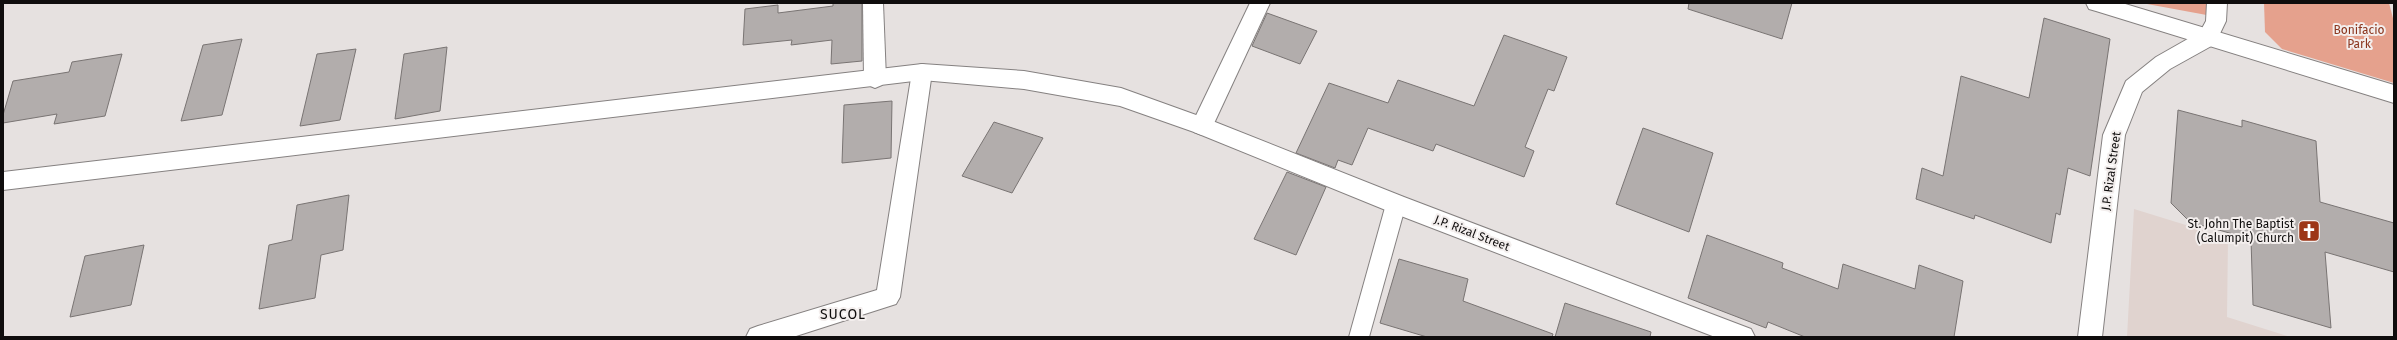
<svg xmlns="http://www.w3.org/2000/svg" width="2397" height="340" font-family="'Fira Sans',sans-serif">
<style>
.built{fill:#e0d3cf}
.green{fill:#e5a18d}
.building{fill:#b2adac;stroke:#797473}
.lines{fill:none;stroke-linecap:round;stroke-linejoin:round}
.lane-casing{stroke:#858180;stroke-width:2}
.street-casing{stroke:#858180;stroke-width:2}
.secondary-casing{stroke:#858180;stroke-width:2}
.lane{fill:#fff;fill-rule:evenodd}
.street{fill:#fff;fill-rule:evenodd}
.secondary{fill:#fff;fill-rule:evenodd}
.labels{text-anchor:middle;stroke-width:4;stroke-linejoin:round;paint-order:stroke}
.park-label{font-size:12px;fill:#8b351d;stroke:#f3eeed}
.street-label{font-size:12px;fill:#0f0d0d;stroke:#f3eeed}
.poi-label{font-size:12px;fill:#0f0d0d;stroke:#f3eeed;text-anchor:end}
.quarter-label{font-size:14px;letter-spacing:1px;fill:#0f0d0d;stroke:#f3eeed}
</style>
<rect width="100%" height="100%" fill="#e6e1e0"/>
<polygon class="built" points="2134,209 2228,238 2227,317 2290,337 2127,337"/>
<g class="green">
<polygon points="2212,3 2212,16 2147,4 2147,3"/>
<polygon points="2264,3 2389,3 2394,22 2394,83 2282,49 2265,32"/>
</g>
<g class="building">
<polygon points="833,3 862,3 862,61 831,64 832,40 791,45 792,40 743,45 745,9 778,5 778,13 833,6"/>
<polygon points="1689,3 1792,3 1782,39 1688,9"/>
<polygon points="1267,13 1317,31 1300,64 1252,46"/>
<polygon points="2044,18 2110,39 2090,176 2068,168 2060,215 2056,213 2051,243 1975,215 1974,219 1916,199 1922,168 1943,176 1961,76 2029,98"/>
<polygon points="1504,35 1567,57 1554,91 1548,89 1525,147 1534,151 1524,177 1436,144 1433,151 1368,128 1352,165 1338,160 1335,168 1296,153 1329,83 1388,103 1398,80 1474,106"/>
<polygon points="242,39 222,115 181,121 203,45"/>
<polygon points="447,47 440,111 395,119 404,54"/>
<polygon points="356,49 340,120 300,126 317,54"/>
<polygon points="122,54 105,116 54,124 57,114 3,123 3,115 13,81 69,72 72,62"/>
<polygon points="892,101 891,158 842,163 844,105"/>
<polygon points="2178,110 2242,127 2242,120 2316,141 2320,202 2394,223 2394,272 2325,252 2331,328 2253,305 2251,239 2190,222 2171,203"/>
<polygon points="994,122 1043,138 1012,193 962,176"/>
<polygon points="1643,128 1713,153 1689,232 1616,204"/>
<polygon points="1287,172 1326,187 1296,255 1254,239"/>
<polygon points="349,195 343,250 321,255 315,298 259,309 269,245 292,240 297,205"/>
<polygon points="1707,235 1783,263 1782,268 1838,289 1843,264 1915,289 1919,265 1963,281 1954,337 1805,337 1768,322 1766,328 1688,298"/>
<polygon points="144,245 131,305 70,317 85,256"/>
<polygon points="1399,259 1468,279 1463,301 1553,334 1552,337 1427,337 1380,323"/>
<polygon points="1565,303 1651,332 1650,337 1555,337"/>
</g>
<g class="lines">
<g class="lane-casing">
<polygon id="lane" points="1396,196 1403,198 1406,204 1369,337 1349,337 1386,204 1389,198"/>
</g>
<g class="street-casing">
<g id="street">
<polygon points="863,3 883,3 886,79 882,85 875,88 868,85 864,79"/>
<polygon points="1250,3 1270,3 1210,132 1202,135 1194,132 1191,126"/>
<polygon points="2086,3 2122,3 2394,85 2394,103 2096,11 2089,9"/>
<polygon points="922,64 929,66 932,72 900,297 896,304 793,337 746,337 750,329 758,326 877,290 912,72 915,66"/>
</g>
</g>
<g class="secondary-casing">
<g id="secondary">
<polygon points="2207,3 2227,3 2226,21 2215,44 2170,69 2142,92 2125,135 2102,337 2078,337 2103,135 2126,81 2156,57 2200,32 2206,21"/>
<polygon points="922,64 1024,71 1121,88 1210,120 1404,197 1751,329 1755,337 1715,337 1388,211 1194,132 1120,106 1024,89 922,80 3,190 3,172"/>
</g>
</g>
<use href="#lane" class="lane"/>
<use href="#street" class="street"/>
<use href="#secondary" class="secondary"/>
</g>
<defs>
<g id="church-square" transform="scale(1.15)"><rect x="-9" y="-9" width="18" height="18" rx="4" fill="#9d3617" stroke="#f3eeed"/><path d="M-1.2-6h2.4v3.5h3.3v2.4h-3.3V6h-2.4V-.1h-3.3v-2.4h3.3Z" fill="#fff"/></g>
</defs>
<g fill-rule="evenodd">
<use href="#church-square" x="2309" y="231"/>
</g>
<g class="labels">
<g class="park-label">
<text x="2359" y="34">Bonifacio<tspan x="2359" dy="14">Park</tspan></text>
</g>
<g class="street-label">
<text transform="translate(2111 171) rotate(-82)" y="4">J.P. Rizal Street</text>
<text transform="translate(1472 233) rotate(21)" y="4">J.P. Rizal Street</text>
</g>
<g class="poi-label">
<text x="2294" y="228">St. John The Baptist<tspan x="2294" dy="14">(Calumpit) Church</tspan></text>
</g>
<g class="quarter-label">
<text x="843" y="319">SUCOL</text>
</g>
</g>
<rect width="2397" height="340" fill="none" stroke="#0f0d0d" stroke-width="8"/>
</svg>
